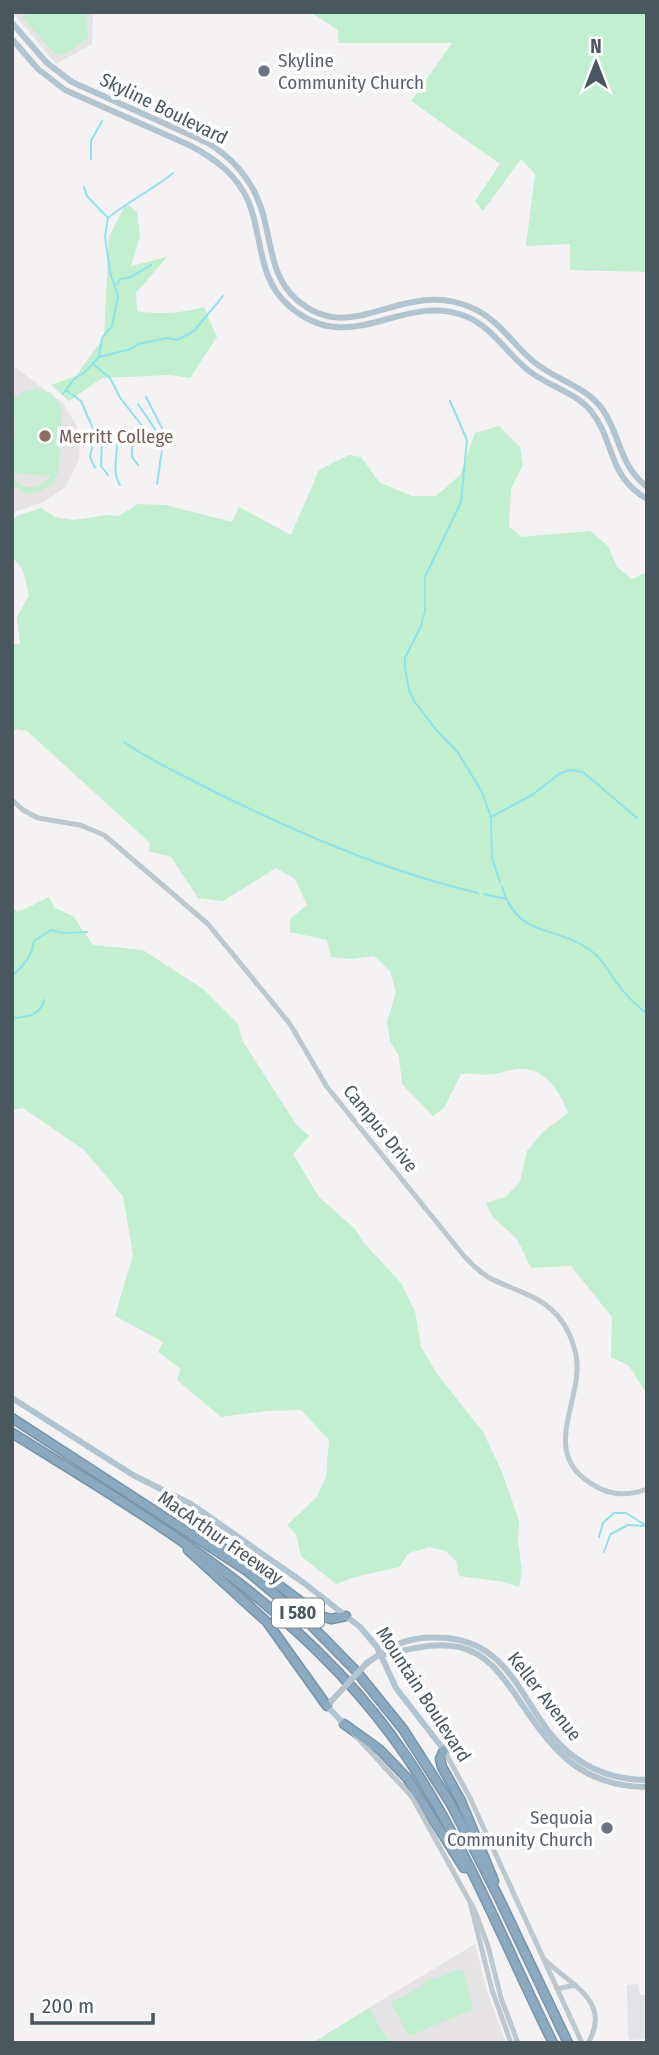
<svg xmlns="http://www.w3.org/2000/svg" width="659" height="2055" font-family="'Fira Sans Condensed',sans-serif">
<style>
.education{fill:#e5e3e4}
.airport{fill:#e1e3e6}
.green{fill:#c2efcf}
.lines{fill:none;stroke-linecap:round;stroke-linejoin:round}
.stream{stroke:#90e2eb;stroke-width:2}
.highway-casing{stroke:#7695ab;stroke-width:11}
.minor{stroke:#bdc7ce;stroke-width:5}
.major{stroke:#b2c4cf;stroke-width:6}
.highway{stroke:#8ba9bf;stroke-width:8}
.major-bridge{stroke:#b2c4cf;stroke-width:6}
.worship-dot{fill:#6b7280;stroke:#fff;stroke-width:2.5}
.education-dot{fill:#8d6e63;stroke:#fff;stroke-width:2.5}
.labels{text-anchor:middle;stroke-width:7;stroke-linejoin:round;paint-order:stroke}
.shield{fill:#fff;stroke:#80898f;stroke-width:2}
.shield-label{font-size:18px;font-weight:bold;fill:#49575f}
.worship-label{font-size:19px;fill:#5b616d;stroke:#fff;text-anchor:start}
.street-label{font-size:19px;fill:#49575f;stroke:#fff}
.education-label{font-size:19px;fill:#785e54;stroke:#fff;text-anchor:start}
</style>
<rect width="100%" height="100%" fill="#f4f2f2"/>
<g class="education">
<polygon points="12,12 93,12 92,44 56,64"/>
<polygon points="12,365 63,403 77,427 80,444 79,460 66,487 43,502 17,511 12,515"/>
<polygon points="475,1944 488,1994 506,2043 390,2043 369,2008"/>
</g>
<polygon class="airport" points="638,1984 640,1995 647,1995 647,2039 630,2040 628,2037 627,1985"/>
<g class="green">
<polygon points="28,12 86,12 88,38 66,54 55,54 22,17"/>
<polygon points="310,12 647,12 647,272 570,270 570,244 526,246 535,174 521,159 483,211 475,201 500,164 411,101 452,43 338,43 338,30"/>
<path d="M126 203 137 212 140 236 131 266 167 257 136 293 137 311C160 315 182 313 204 307L217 337 190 378 170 375 102 378 69 401 51 385 76 376 104 337 109 237Z"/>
<path d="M36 389 51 393 62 409 58 473 51 485 39 492 25 493 12 485V476C23 492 40 490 51 476L12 473 16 409 12 437V395L16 397 23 392Z"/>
<path d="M499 426 520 447 523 465 511 489 509 526 521 537 590 531 608 546 617 567 632 579 647 572V1394L629 1366 611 1357 612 1317 571 1266 531 1268 517 1239 492 1216 486 1203 505 1197 520 1182 527 1151 543 1132 568 1113C560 1090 543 1066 517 1069 509 1070 502 1073 494 1074 483 1076 473 1072 461 1074L444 1108 433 1116 402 1084 399 1056 390 1041 387 1022 396 992 390 971 374 956 350 959 331 957 327 940 290 932V919L307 905 295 879 276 868 223 901 198 898 171 857 149 851 150 843 27 731 12 729V644H20L17 617 29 595 23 570 12 557V521L17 516 41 508 55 517 73 520 108 515 119 516 138 504 166 505 232 522 239 507 291 535 319 470 349 455 361 457 379 482 412 496H436L460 475 475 433Z"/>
<polygon points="49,897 55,908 73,916 93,945 143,950 203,989 238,1024 242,1040 296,1124 309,1136 293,1154 319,1197 355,1229 364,1243 401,1283 415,1311 421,1347 438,1375 483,1432 502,1472 519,1521 518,1542 522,1571 519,1587 504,1582 459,1576 456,1561 446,1551 429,1547 409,1553 399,1567 355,1577 336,1584 301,1556 296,1534 287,1525 317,1497 326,1476 329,1440 301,1410 266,1411 221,1417 177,1380 181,1369 158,1352 163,1342 115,1316 133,1255 123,1196 84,1150 23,1108 12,1110 12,908 17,911 25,909"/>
<polygon points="460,1969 464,1973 473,2009 409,2036 392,2005 392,2001 407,1995 428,1981"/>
<polygon points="369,2008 390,2043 312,2043"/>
</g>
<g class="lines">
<g class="stream">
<polyline points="91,159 91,141 102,121"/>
<polyline points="84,187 87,196 108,218 105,236 110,272 118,297 112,326 102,338 99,356"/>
<path d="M108 218C128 201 153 190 173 173"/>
<polyline points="114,285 118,284 120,279 131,277 151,265"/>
<polyline points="92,363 110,378 121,399 143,427 142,435"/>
<polyline points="67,391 81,401 95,433 141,435 162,450 157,484"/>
<polyline points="63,394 74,379 85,372 99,357 131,349 138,344 167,338 177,340 194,331 223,296"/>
<polyline points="146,397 168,440 154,446"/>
<polyline points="450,401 467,440 461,502 425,577 425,612 420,628 405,658 405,668 409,690 414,701 438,732 457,751 482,792 491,817 492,858 500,882"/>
<polyline points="138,404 163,441"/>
<polyline points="95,433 90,457 95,468"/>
<polyline points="102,434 101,466 108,475"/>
<path d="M116 436C120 453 110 470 120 485"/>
<polyline points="132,436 132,457 138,465"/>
<path d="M124 742C152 762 183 775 213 791 298 833 385 871 478 893"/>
<polyline points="491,817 532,795 559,774 570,770 583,772 637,818"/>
<path d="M502 887C519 940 554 924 590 950 602 958 608 971 617 983 625 995 636 1005 647 1014"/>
<polyline points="484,894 506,899"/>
<path d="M12 976C22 968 33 954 34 941L51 930 63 933 87 932"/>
<path d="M12 1018C26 1017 41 1016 44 1000"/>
<polyline points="611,1534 628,1525 647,1526"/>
<polyline points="599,1537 603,1523 614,1513 626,1513 645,1525"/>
<polyline points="604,1552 610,1535"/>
</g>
<g class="highway-casing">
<g id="highway">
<polyline points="12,1418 247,1571 306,1620 356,1671 403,1729 451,1804 497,1894 568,2043"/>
<path d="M12 1433C159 1524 307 1610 406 1756 465 1843 506 1948 553 2043"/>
<polyline points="209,1540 250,1564 320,1616 331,1619 346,1616"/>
<polyline points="188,1550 267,1622 327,1706"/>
<polyline points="344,1724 380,1750 407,1778 464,1868"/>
<polyline points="444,1750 440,1759 442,1767 461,1801 494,1881"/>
</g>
</g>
<g class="minor">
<path d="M12 800 23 810 38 818 80 825 104 835 208 924 290 1024 327 1087 464 1256C471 1264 479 1271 488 1277 513 1291 543 1295 561 1320 571 1334 578 1353 577 1371 575 1413 543 1457 595 1486 612 1496 629 1496 647 1489"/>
<polyline points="354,1734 412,1797 475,1911 488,1946 501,1998 518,2043"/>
<polyline points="444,1750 470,1798 582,2043"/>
<polyline points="471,1906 492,1990 511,2043"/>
<path d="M545 1960C569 1984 613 2001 588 2043"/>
<polyline points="557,1989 575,1985"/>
</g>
<g class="major">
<path d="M12 23 47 63 72 82 208 143C237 161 256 185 264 218 272 248 272 278 297 300 337 334 370 310 413 302 432 298 452 299 470 307 498 318 511 343 534 362 556 380 586 386 603 410 621 437 619 465 647 487"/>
<path d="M12 39 38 69 65 90 189 145C214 158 238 175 249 203 263 238 257 277 288 305 350 361 402 291 465 316 493 327 506 353 529 371 548 386 575 392 591 411 615 441 607 476 647 499"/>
<polyline points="12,1398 133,1475 191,1504 304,1583 360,1627 377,1647 396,1688 444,1750"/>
<path d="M380 1655C407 1651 431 1641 459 1647 486 1653 500 1673 515 1694 550 1746 577 1787 647 1787"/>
<path d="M367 1663C395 1643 411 1635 447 1638 515 1644 523 1713 567 1751 590 1771 618 1780 647 1780"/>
<polyline points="336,1696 327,1706 344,1724"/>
</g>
<use href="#highway" class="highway"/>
<polyline class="major-bridge" points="336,1696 367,1663"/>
</g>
<g class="worship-dot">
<circle cx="264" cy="71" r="7"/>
<circle cx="607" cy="1828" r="7"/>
</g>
<circle class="education-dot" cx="45" cy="436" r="7"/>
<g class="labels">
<rect class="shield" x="272" y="1598.5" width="52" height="29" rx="5"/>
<g class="shield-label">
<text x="298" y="1619">I 580</text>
</g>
<g class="worship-label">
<text x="278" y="67">Skyline<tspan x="278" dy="22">Community Church</tspan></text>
<text x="593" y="1824" text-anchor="end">Sequoia<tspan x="593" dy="22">Community Church</tspan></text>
</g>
<g class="street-label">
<text transform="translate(164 108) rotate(26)" y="7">Skyline Boulevard</text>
<text transform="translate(381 1128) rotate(51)" y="7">Campus Drive</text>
<text transform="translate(221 1537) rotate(35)" y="7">MacArthur Freeway</text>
<text transform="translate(424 1694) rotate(57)" y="7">Mountain Boulevard</text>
<text transform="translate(545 1696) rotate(52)" y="7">Keller Avenue</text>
</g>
<g class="education-label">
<text x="59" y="443">Merritt College</text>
</g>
</g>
<rect width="659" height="2055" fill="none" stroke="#49575f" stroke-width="28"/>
<g transform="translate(596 63)" stroke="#ffffff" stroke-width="5" paint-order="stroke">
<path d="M0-5L12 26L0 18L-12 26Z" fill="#49575f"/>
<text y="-10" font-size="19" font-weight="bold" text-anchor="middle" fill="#49575f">N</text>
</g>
<path d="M32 2013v10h121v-10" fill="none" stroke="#49575f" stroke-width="3.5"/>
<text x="42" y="2013" font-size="21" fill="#49575f" stroke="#ffffff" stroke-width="5" paint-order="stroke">200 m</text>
</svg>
